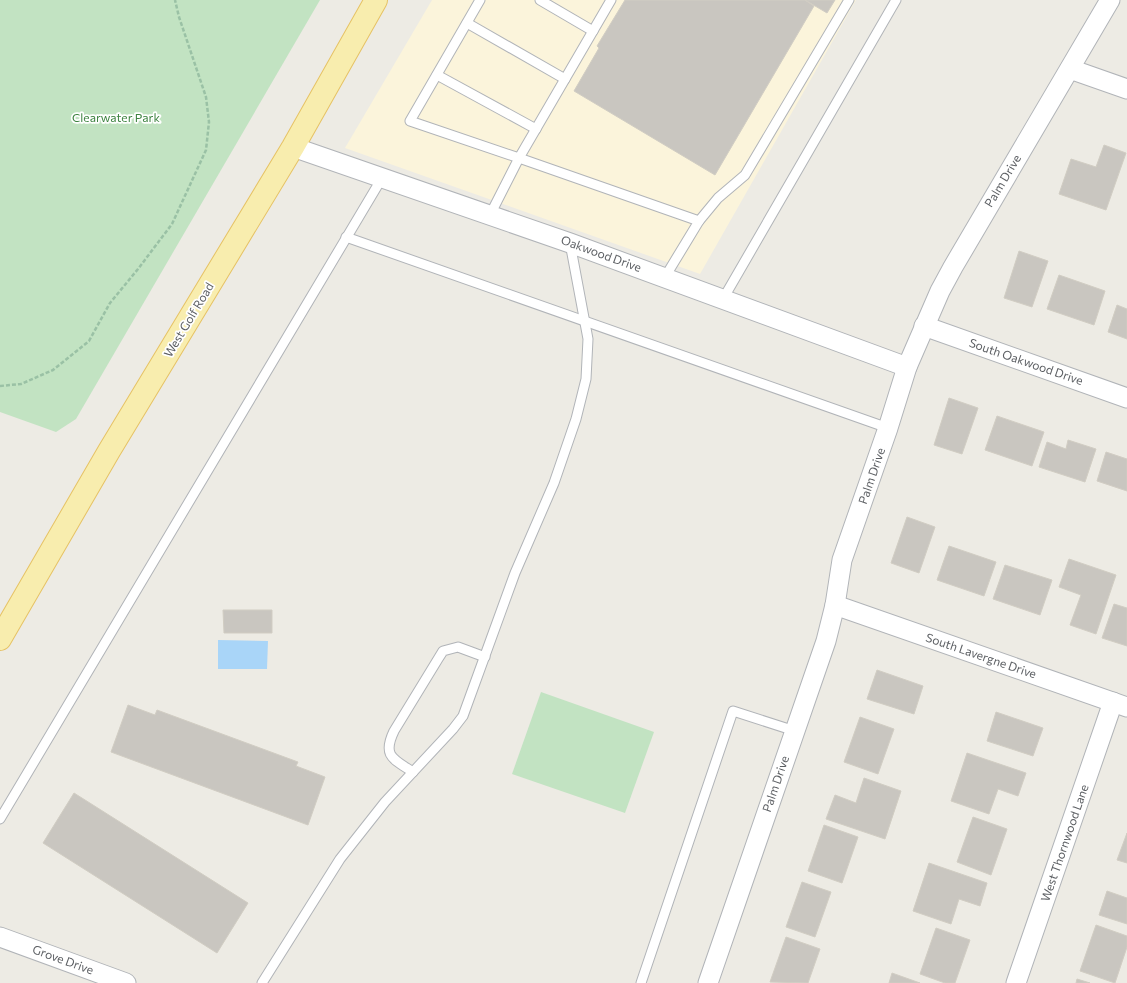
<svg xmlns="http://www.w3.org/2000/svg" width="1127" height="983" font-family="Commissioner,sans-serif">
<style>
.commercial{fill:#fbf4db}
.green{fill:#c2e3c2}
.water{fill:#a9d5f8}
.building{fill:#c9c6c0;stroke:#d1cdc3}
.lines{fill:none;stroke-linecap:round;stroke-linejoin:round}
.lane-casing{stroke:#b1b4b8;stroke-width:11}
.street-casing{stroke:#b1b4b8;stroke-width:21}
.primary-casing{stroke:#e6c264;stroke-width:24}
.path{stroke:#9ac1a5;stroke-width:2.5;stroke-dasharray:4 2;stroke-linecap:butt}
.lane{stroke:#fff;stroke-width:9}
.street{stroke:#fff;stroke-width:19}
.primary{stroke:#f8edae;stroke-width:22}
.labels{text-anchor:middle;stroke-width:3.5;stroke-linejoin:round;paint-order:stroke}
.park-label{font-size:12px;fill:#3c823f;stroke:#fff}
.street-label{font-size:12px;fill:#5c5f63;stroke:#fff}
</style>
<rect width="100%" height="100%" fill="#edebe4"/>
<polygon class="commercial" points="432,0 856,0 700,274 345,148"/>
<g class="green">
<polygon points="0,0 320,0 76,419 56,432 0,412"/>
<polygon points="541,692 654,732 625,813 512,774"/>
</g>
<polygon class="water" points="218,640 268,641 267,669 218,669"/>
<g class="building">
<polygon points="625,0 805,0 814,6 715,175 574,91 599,48 597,46"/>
<polygon points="805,0 835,0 827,13"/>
<polygon points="1104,145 1126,153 1106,210 1059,194 1071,159 1096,167"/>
<polygon points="1019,251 1048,261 1032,307 1004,298"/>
<polygon points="1059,275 1105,291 1094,325 1047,309"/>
<polygon points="1117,305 1127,309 1127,339 1108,332"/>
<polygon points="949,398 978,408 962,454 934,445"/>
<polygon points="997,416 1044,432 1032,466 985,450"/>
<polygon points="1068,440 1096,449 1085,482 1039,467 1047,442 1066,449"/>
<polygon points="1106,452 1127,459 1127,491 1097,481"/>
<polygon points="907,517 935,527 919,573 891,563"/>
<polygon points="949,546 996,562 984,596 937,580"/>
<polygon points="1069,559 1116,575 1096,634 1070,625 1081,595 1059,587"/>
<polygon points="1005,565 1052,580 1040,615 993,599"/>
<polygon points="1114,604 1127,608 1127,646 1102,638"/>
<polygon points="223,610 272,610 272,633 224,633"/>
<polygon points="877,670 923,686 914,714 867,699"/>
<polygon points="128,705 155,715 157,710 298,762 296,766 325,777 308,825 111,752"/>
<polygon points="996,712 1043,728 1033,756 987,741"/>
<polygon points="860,717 894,729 878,774 844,762"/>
<polygon points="967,753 1026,773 1018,796 998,789 989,814 951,801"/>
<polygon points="864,778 901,791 885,839 826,819 835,795 856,803"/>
<polygon points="74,793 248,903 217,953 43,843"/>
<polygon points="973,817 1007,829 991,875 957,862"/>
<polygon points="824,825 858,837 842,883 808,871"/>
<polygon points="1127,833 1127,863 1117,860"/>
<polygon points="929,863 987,883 980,906 959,899 951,924 913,911"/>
<polygon points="802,882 831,892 815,937 786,927"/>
<polygon points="1107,891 1127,898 1127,924 1099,915"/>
<polygon points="1096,925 1127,936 1127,947 1115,983 1080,971"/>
<polygon points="936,928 970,940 955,983 945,983 920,974"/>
<polygon points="786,937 820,949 808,983 770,982"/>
<polygon points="892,973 920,983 889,983"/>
<polygon points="1077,979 1090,983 1076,983"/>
</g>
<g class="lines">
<g class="lane-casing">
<g id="lane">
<polyline points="480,0 410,121 519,158 699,221"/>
<polyline points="540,0 593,31"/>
<polyline points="467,23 565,79"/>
<polyline points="437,75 536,129"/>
<polyline points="490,215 519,158 611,0"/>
<polyline points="346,237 888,428"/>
<polyline points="665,277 699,221 718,198 745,175 849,0"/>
<polyline points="723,299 896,0"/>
<path d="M413 772C393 759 382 756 394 731L438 659 443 651 458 647 485 657"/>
<polyline points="0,819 382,178"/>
<polyline points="262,983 340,859 385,802 453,729 463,716 515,573 554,483 576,419 586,379 588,339 570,243"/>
<polyline points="641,983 733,711 795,731"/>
</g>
</g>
<g class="street-casing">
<g id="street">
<polyline points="1070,69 1127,89"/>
<polyline points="293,147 570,243 907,367"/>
<polyline points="924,326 1127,398"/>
<polyline points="835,605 1127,707"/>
<polyline points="0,937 126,983"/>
<polyline points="708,983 826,641 835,605 842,560 888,428 907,367 940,291 953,267 1110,0"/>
<polyline points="1016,983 1113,702"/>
</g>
</g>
<g class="primary-casing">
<polyline id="primary" points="0,639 109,451 293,147 376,0"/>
</g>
<polyline class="path" points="0,386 21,384 53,370 89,341 110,303 138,269 172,224 206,150 209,122 206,97 179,17 175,0"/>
<use href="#lane" class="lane"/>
<use href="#street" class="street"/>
<use href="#primary" class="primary"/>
</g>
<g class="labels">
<g class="park-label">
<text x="116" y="122">Clearwater Park</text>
</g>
<g class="street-label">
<text transform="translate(1003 181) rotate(-59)" y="4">Palm Drive</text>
<text transform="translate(601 254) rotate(20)" y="4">Oakwood Drive</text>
<text transform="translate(189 320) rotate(-59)" y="4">West Golf Road</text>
<text transform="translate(1026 362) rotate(19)" y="4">South Oakwood Drive</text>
<text transform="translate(872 476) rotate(-71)" y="4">Palm Drive</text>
<text transform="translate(981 656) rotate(19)" y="4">South Lavergne Drive</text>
<text transform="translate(776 784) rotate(-71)" y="4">Palm Drive</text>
<text transform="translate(1065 843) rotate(-71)" y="4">West Thornwood Lane</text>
<text transform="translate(63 960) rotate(20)" y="4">Grove Drive</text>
</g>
</g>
</svg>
